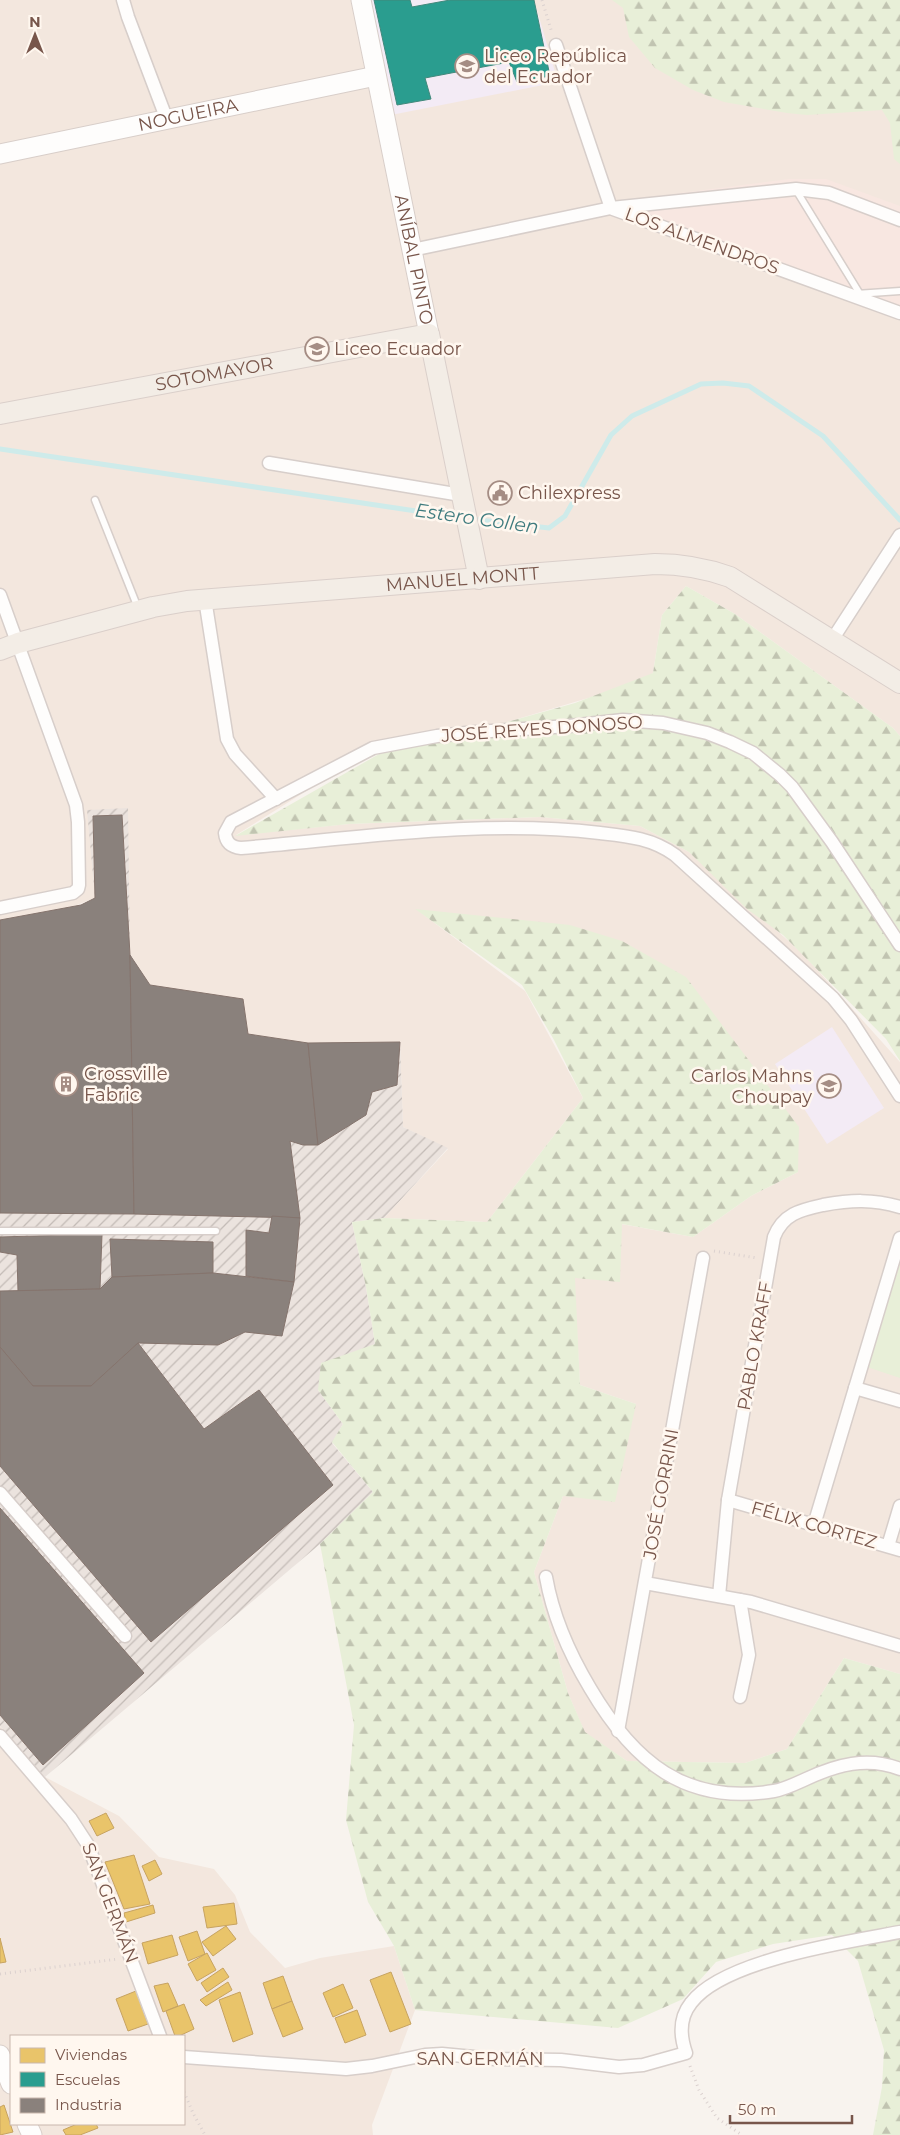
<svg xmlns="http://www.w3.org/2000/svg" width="900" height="2135" font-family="Montserrat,sans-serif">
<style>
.residential{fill:#f3e7de;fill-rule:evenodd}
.commercial{fill:#f8e7e1}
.industrial{fill:url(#industrial-furrows)}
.education{fill:#f3ebf5}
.grass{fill:#e8efd8}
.forest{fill:url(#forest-firs)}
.homes{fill:#e9c46a;stroke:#c7a361}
.schools{fill:#2a9d8f;stroke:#41887b}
.industry{fill:#8a817c;stroke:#85746d}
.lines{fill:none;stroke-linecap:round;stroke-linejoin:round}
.stream{stroke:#ceebea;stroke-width:5}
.lane-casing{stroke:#d7ceca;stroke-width:9}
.street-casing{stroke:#d7ceca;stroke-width:15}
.secondary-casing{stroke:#d8cec9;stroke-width:21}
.primary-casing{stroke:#dacfca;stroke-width:22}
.path{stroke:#dbd1cf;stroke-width:3;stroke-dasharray:1 4;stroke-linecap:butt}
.lane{stroke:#fefdfc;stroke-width:6}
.street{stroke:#fefdfc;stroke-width:12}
.secondary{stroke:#fefdfc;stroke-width:19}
.primary{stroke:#f3ede6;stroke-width:20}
.labels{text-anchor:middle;stroke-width:5;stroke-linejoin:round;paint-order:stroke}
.poi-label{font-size:18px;fill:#78564b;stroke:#fff7ef;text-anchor:start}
.street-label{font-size:18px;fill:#78564b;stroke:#fff7ef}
.water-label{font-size:19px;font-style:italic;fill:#3e7b7e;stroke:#fff7ef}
</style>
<defs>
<pattern id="industrial-furrows" width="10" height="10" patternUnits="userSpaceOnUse" patternTransform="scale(1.25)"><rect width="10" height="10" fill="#ebe3de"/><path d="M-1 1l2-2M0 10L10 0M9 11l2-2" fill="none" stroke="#c3bbb6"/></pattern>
<pattern id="forest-firs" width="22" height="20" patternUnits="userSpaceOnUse" patternTransform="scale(1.25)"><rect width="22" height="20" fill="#e8efd8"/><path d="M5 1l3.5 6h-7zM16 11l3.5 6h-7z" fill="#c1c4b1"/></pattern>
</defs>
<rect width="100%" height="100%" fill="#f8f3ee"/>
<g class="residential">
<polygon points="0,0 900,0 900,736 893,728 735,614 686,586 662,615 653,673 639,683 500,724 463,738 372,750 236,835 349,824 540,817 640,826 689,852 803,954 900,1062 900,1674 844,1658 787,1749 745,1763 627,1761 585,1733 568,1693 534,1572 563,1496 636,1404 580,1385 574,1278 621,1224 693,1237 751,1196 798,1172 416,909 525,991 583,1098 487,1222 384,1218 448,1149 403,1127 400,1043 308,1043 248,1034 150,985 95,898 74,906 0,920"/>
<path d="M0 1726 45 1777 119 1816 159 1857 214 1869 235 1895 250 1932 285 1968 320 1958 394 1946 415 2010 372 2125 373 2135H0ZM11 2036H184V2124H11Z"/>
</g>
<polygon class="commercial" points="789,179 826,179 900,206 900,315 709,250 619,201"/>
<polygon class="industrial" points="128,808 130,954 150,985 248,1034 308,1043 400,1042 403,1127 448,1148 384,1218 352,1222 366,1287 375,1344 318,1390 343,1424 332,1443 373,1492 320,1544 45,1777 0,1726 0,920 81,905 95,898 87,810"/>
<g class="education">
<polygon points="369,0 534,0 558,82 391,115"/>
<polygon points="832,1027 884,1108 827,1144 775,1064"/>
</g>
<polygon class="grass" points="900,1264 900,1378 867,1367"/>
<g class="forest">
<polygon points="612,0 900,0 900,164 894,159 890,123 882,110 807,115 787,113 724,102 693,90 655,68 629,37 623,8"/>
<polygon points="686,586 735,614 893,728 900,736 900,1061 886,1039 783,935 747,909 689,852 640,826 540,817 349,824 235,836 402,741 463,738 500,724 575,703 653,673 662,615"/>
<polygon points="415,909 570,925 622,941 686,977 799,1127 798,1172 751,1196 693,1237 622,1224 620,1282 575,1278 580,1385 636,1404 615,1502 563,1496 534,1572 568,1693 585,1732 627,1761 745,1763 787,1749 844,1658 900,1674 900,2135 873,2135 882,2087 884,2050 858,1961 832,1935 773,1944 716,1962 683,1999 618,2028 415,2010 394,1946 368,1902 346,1820 354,1725 320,1544 373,1492 332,1442 343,1424 318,1390 321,1363 375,1344 366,1287 352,1222 384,1218 487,1222 583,1098 554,1040 522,985"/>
</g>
<g class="homes">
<polygon points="106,1813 114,1828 97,1836 89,1821"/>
<polygon points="134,1855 150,1904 124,1909 105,1862"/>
<polygon points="155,1860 162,1874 149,1881 142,1866"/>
<polygon points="234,1903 237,1924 207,1928 203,1907"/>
<polygon points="153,1905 155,1913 126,1922 124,1913"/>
<polygon points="226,1926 236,1939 213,1956 202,1942"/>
<polygon points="197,1931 205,1954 188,1961 179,1937"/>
<polygon points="172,1935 178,1955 148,1964 142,1943"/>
<polygon points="0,1938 6,1962 0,1963"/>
<polygon points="207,1953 216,1970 197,1981 188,1964"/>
<polygon points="223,1968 229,1977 207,1992 201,1983"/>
<polygon points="391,1972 411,2024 390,2032 370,1980"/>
<polygon points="283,1976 292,2001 272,2009 263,1983"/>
<polygon points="228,1982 232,1990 206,2006 200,2000"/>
<polygon points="168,1983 178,2006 163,2012 154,1986"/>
<polygon points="343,1984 353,2008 333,2017 323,1993"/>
<polygon points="136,1991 148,2024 128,2031 116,1999"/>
<polygon points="240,1992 253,2034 233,2042 219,2000"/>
<polygon points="292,2001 303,2029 283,2037 272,2009"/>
<polygon points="184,2004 194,2029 179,2036 175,2036 166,2011"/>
<polygon points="357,2010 366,2035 345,2043 335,2018"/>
<polygon points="4,2105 13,2132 0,2135 0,2107"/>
<polygon points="77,2124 96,2124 98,2128 80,2135 66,2135 63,2130"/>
</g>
<polygon class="schools" points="374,0 410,0 412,7 450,0 534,0 550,76 517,82 509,62 425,78 431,99 397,105"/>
<g class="industry">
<polygon points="122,815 130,955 134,1214 0,1213 0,920 81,905 95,898 93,816"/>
<polygon points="130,955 150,985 243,999 248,1034 308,1043 318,1145 303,1145 290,1141 300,1218 134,1214"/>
<polygon points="400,1042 397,1085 372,1092 366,1115 318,1145 308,1043"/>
<polygon points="272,1216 300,1218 294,1282 246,1276 246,1230 269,1233"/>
<polygon points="102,1234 100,1289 18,1291 17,1255 0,1252 0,1237"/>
<polygon points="110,1239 213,1242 213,1273 112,1277"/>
<polygon points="213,1273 294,1282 282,1336 245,1332 218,1345 138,1343 91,1386 33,1386 0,1347 0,1291 100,1289 112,1277"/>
<polygon points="138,1343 204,1429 259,1390 333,1485 151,1642 0,1466 0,1347 33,1386 91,1386"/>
<polygon points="0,1508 144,1673 43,1765 0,1715"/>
</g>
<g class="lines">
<g class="stream">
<polyline points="0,449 463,518"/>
<polyline points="471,519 549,528 565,516 611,435 632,416 701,384 723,383 749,386 823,436 900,520"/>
</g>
<g class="lane-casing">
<g id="lane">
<polyline points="796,190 860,294"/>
<polyline points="856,294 900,291"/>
<polyline points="95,500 138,608"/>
<polyline points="0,1231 216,1231"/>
</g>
</g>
<g class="street-casing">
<g id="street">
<polyline points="123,0 128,17 167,120"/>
<polyline points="556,45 611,208"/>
<polyline points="613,209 900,313"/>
<polyline points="412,250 611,208 796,189 829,193 900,220"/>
<polyline points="269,463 461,495"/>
<polyline points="0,595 76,805 78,822 79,885 78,889 73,893 0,908"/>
<polyline points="205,599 227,739 235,754 276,799"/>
<polyline points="832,640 900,535"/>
<path d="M900 945 832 842 792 787 780 775 753 753 730 742 707 733 663 723 623 720 569 726 476 732 437 736 373 748 231 822 225 833C226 843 231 847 241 848 359 838 482 819 600 833 627 836 652 838 675 855L833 998 851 1020 900 1096"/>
<polyline points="855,1388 900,1401"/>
<polyline points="0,1493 125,1636"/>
<polyline points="728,1500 900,1550"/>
<polyline points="814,1525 900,1238"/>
<polyline points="888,1546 900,1506"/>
<path d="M546 1577C553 1617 569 1653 590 1688 633 1761 685 1806 774 1791 785 1789 795 1784 806 1779 836 1765 867 1756 900 1769"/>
<polyline points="645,1583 751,1602 900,1646"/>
<path d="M719 1596 728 1500 774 1237C783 1214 800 1210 823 1205 851 1200 873 1199 900 1207"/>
<polyline points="740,1600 749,1655 740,1697"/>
<polyline points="618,1731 703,1258"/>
<polyline points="0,1736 71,1819 88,1845 160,2036"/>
<path d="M184 2057 346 2069 372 2066 425 2055 442 2054 495 2059 561 2060 619 2067 643 2065 686 2053C680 2036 679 2018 691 2003 723 1960 847 1942 900 1932"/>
</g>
</g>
<g class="secondary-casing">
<g id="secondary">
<path id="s1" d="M361 0 429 334"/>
<path id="s2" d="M0 154 376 76"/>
<polyline points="0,2055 11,2084"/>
<polyline points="27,2124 32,2135"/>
</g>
</g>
<g class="primary-casing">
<g id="primary">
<path id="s3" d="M0 414 429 334 479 579"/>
<path id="s4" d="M0 650 18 643 153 607 187 601 655 564C682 564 705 568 730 577L900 683"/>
</g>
</g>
<g class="path">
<polyline points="542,0 552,33"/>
<polyline points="714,1251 757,1258"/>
<polyline points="0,1974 118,1959"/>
<polyline points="690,2066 699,2090 717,2118 742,2135"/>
<polyline points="184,2092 193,2113 205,2135"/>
</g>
<use href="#lane" class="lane"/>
<use href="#street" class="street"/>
<use href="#secondary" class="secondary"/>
<use href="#primary" class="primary"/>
</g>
<defs>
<g id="school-ring" transform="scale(1.25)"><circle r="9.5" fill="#fff7ef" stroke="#a58d84" stroke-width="1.5"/><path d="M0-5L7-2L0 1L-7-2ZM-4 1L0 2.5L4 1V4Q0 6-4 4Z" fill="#a58d84"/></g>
<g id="civic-ring" transform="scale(1.25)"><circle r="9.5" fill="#fff7ef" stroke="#a58d84" stroke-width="1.5"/><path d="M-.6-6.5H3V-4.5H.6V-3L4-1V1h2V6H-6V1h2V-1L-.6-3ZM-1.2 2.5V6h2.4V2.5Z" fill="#a58d84"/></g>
<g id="building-ring" transform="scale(1.25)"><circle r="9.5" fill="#fff7ef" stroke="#a58d84" stroke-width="1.5"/><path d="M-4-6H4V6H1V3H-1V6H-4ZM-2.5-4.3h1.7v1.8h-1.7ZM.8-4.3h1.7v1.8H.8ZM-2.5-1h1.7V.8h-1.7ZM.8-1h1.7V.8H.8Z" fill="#a58d84"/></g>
</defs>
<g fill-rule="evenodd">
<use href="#school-ring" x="467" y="66"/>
<use href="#school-ring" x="317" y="349"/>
<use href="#civic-ring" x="500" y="493"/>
<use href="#building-ring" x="66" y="1084"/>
<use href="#school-ring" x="829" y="1086"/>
</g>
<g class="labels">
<g class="poi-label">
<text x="484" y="62">Liceo República<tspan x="484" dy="21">del Ecuador</tspan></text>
<text x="334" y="355">Liceo Ecuador</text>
<text x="518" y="499">Chilexpress</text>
<text x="84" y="1080">Crossville<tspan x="84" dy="21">Fabric</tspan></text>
<text x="812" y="1082" text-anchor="end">Carlos Mahns<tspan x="812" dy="21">Choupay</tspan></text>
</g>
<g class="street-label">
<text dy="6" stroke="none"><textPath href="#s2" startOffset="192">NOGUEIRA</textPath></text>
<text transform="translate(702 241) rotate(20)" y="6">LOS ALMENDROS</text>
<text dy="6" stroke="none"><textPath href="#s1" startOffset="265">ANÍBAL PINTO</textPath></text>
<text dy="6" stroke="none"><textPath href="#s3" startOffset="218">SOTOMAYOR</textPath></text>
<text dy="6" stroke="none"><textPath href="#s4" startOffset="470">MANUEL MONTT</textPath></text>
<text transform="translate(542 729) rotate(-4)" y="6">JOSÉ REYES DONOSO</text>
<text transform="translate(755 1346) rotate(-80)" y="6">PABLO KRAFF</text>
<text transform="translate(661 1494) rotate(-80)" y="6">JOSÉ GORRINI</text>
<text transform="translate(814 1525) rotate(16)" y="6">FÉLIX CORTEZ</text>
<text transform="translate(110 1903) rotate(69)" y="6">SAN GERMÁN</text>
<text x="480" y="2065">SAN GERMÁN</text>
</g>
<g class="water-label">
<text transform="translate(477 518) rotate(8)" y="7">Estero Collen</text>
</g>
</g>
<rect x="10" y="2035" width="175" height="90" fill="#fff7ef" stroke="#c9b7ad"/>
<rect x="20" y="2048" width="25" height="15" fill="#e9c46a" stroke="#c9b7ad"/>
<text x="55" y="2060" font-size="15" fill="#78564b">Viviendas</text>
<rect x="20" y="2072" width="25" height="15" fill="#2a9d8f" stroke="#c9b7ad"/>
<text x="55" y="2085" font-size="15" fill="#78564b">Escuelas</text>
<rect x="20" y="2098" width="25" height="15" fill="#8a817c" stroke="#c9b7ad"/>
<text x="55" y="2110" font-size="15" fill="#78564b">Industria</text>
<g transform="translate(35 35)" stroke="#fff7ef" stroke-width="4" paint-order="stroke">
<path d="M0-4L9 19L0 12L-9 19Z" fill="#78564b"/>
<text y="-8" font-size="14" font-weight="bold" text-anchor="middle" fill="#78564b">N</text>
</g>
<path d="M730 2115v8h122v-8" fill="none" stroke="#78564b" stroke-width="2.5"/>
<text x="738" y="2115" font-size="15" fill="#78564b" stroke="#fff7ef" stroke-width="4" paint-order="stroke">50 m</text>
</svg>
